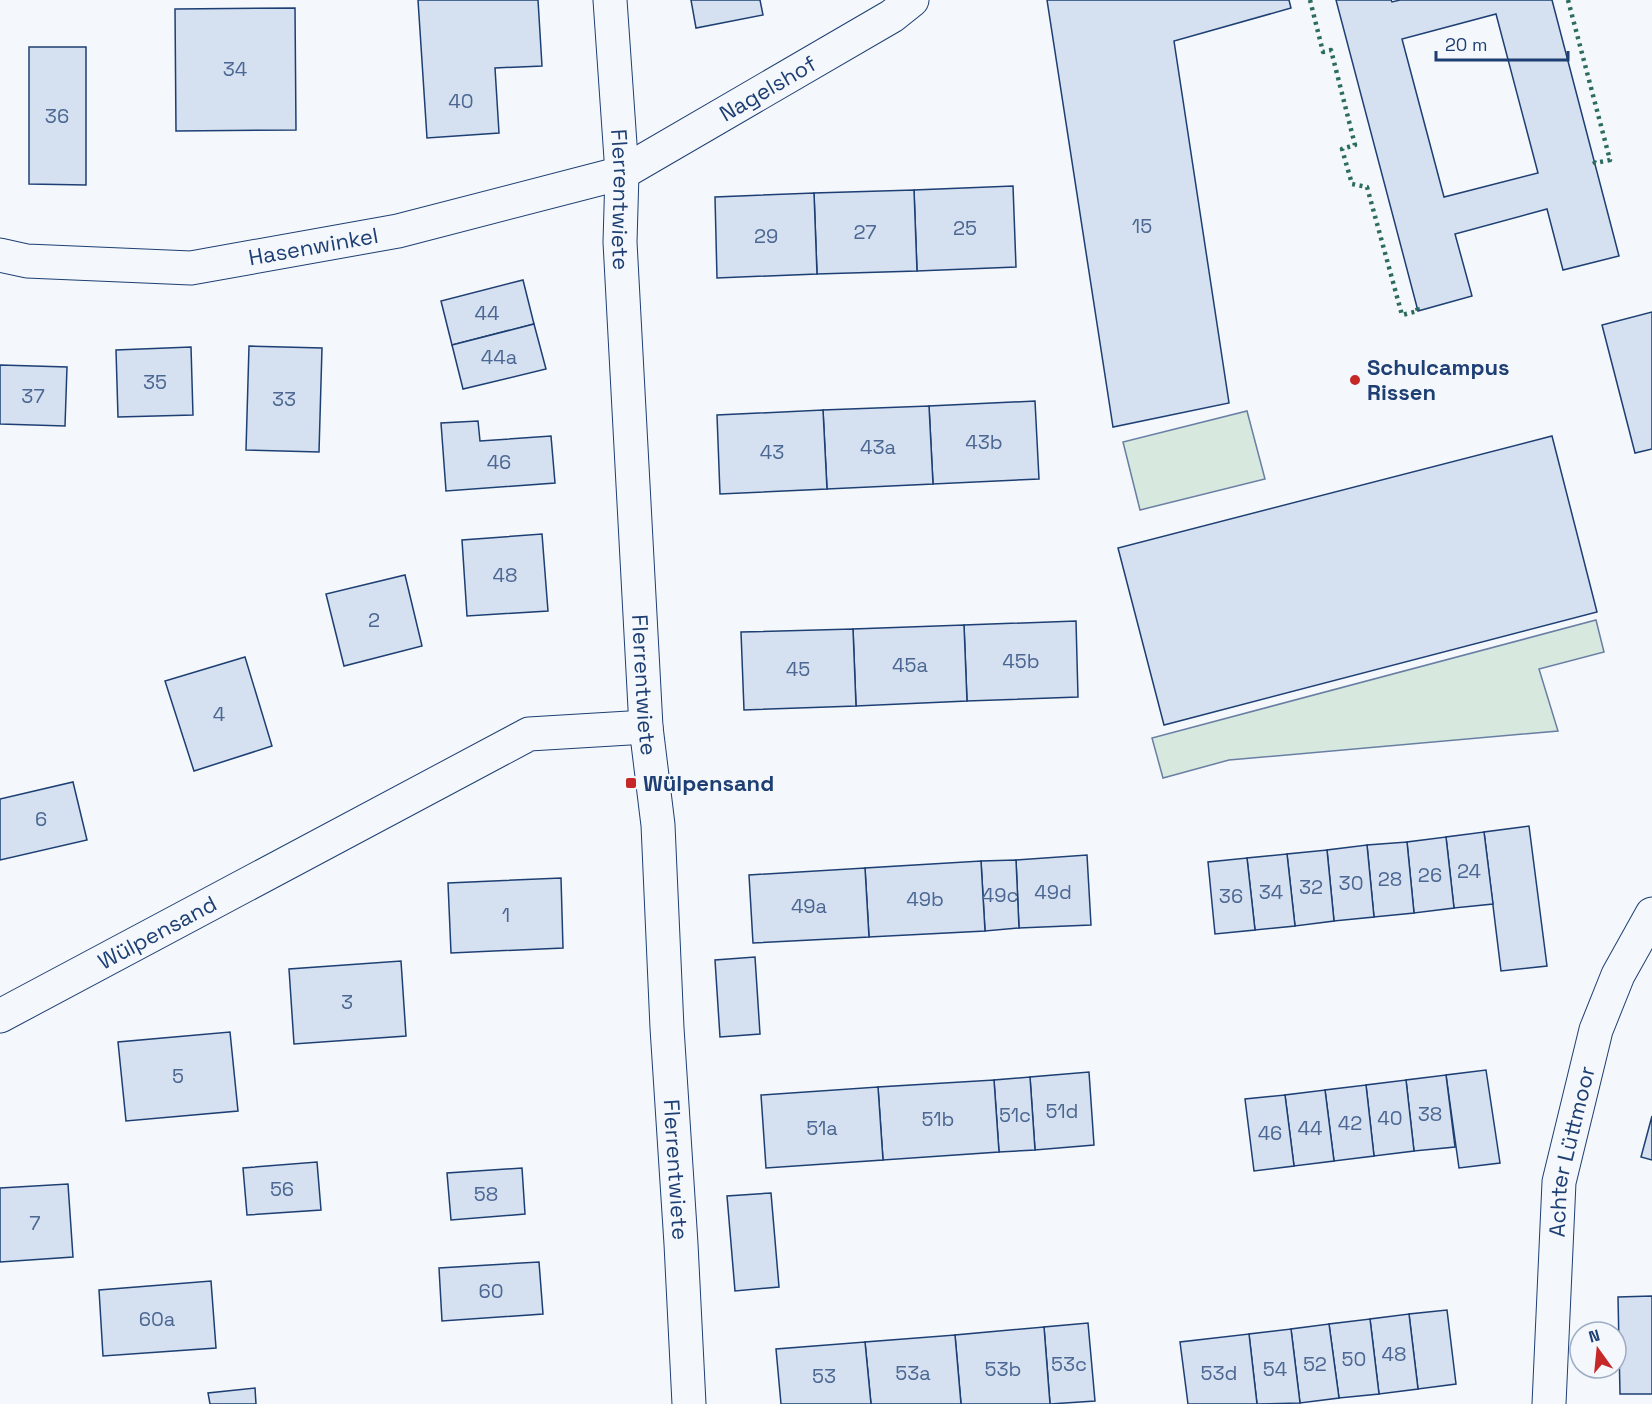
<svg xmlns="http://www.w3.org/2000/svg" width="1652" height="1404" font-family="'Space Grotesk',sans-serif">
<style>
.green{fill:#d7e8df;stroke:#687fa3;stroke-width:1.5}
.building{fill:#d5e0f0;stroke:#1d3f73;stroke-width:1.5;fill-rule:evenodd}
.lines{fill:none;stroke-linecap:round;stroke-linejoin:round}
.street-casing{stroke:#1d3f73;stroke-width:35}
.street{stroke:#f4f7fb;stroke-width:33}
.hedge{stroke:#2c6c60;stroke-width:4.5;stroke-dasharray:3 4.5;stroke-linecap:butt}
.poi-dot{fill:#c62828;stroke:#f4f7fb;stroke-width:2}
.labels{text-anchor:middle;stroke-width:4.5;stroke-linejoin:round;paint-order:stroke}
.number-label{font-size:20px;fill:#4b6792}
.street-label{font-size:22px;fill:#1d3f73;stroke:#f4f7fb}
.poi-label{font-size:22px;font-weight:bold;fill:#1d3f73;stroke:#f4f7fb;text-anchor:start}
</style>
<rect width="100%" height="100%" fill="#f4f7fb"/>
<g class="green">
<polygon points="1247,411 1265,479 1140,510 1123,442"/>
<polygon points="1596,620 1604,652 1539,669 1558,731 1229,760 1163,778 1152,738"/>
</g>
<g class="building">
<polygon points="418,0 538,0 542,66 495,68 499,133 427,138"/>
<polygon points="691,0 760,0 763,15 696,28"/>
<polygon points="1047,0 1289,0 1291,8 1174,41 1229,403 1113,427"/>
<path d="M1336 0H1391L1392 2 1400 0H1552L1619 256 1563 270 1547 209 1455 234 1472 296 1418 311ZM1496 14 1538 173 1444 197 1402 39Z"/>
<polygon points="295,8 296,130 176,131 175,9"/>
<polygon points="29,47 86,47 86,185 29,184"/>
<polygon points="1013,186 1016,267 917,271 914,190"/>
<polygon points="914,190 917,271 817,274 814,193"/>
<polygon points="814,193 817,274 717,278 715,197"/>
<polygon points="523,280 534,324 452,345 441,301"/>
<polygon points="1652,312 1652,449 1635,453 1602,325"/>
<polygon points="534,324 546,369 463,389 452,345"/>
<polygon points="249,346 322,348 319,452 246,450"/>
<polygon points="191,347 193,415 118,417 116,350"/>
<polygon points="0,365 67,367 65,426 0,424"/>
<polygon points="1035,401 1039,479 933,484 929,406"/>
<polygon points="929,406 933,484 827,489 823,410"/>
<polygon points="823,410 827,489 720,494 717,415"/>
<polygon points="478,421 480,441 551,436 555,483 446,491 441,423"/>
<polygon points="1552,436 1597,612 1164,725 1118,548"/>
<polygon points="542,534 548,611 467,616 462,540"/>
<polygon points="405,575 422,646 344,666 326,594"/>
<polygon points="1076,621 1078,697 967,701 964,625"/>
<polygon points="964,625 967,701 856,706 853,629"/>
<polygon points="853,629 856,706 744,710 741,632"/>
<polygon points="245,657 272,746 194,771 165,681"/>
<polygon points="73,782 87,840 0,860 0,799"/>
<polygon points="1529,826 1547,966 1501,971 1484,832"/>
<polygon points="1484,832 1493,904 1454,908 1446,837"/>
<polygon points="1446,837 1454,908 1414,913 1407,842"/>
<polygon points="1407,842 1414,913 1374,917 1367,845"/>
<polygon points="1367,845 1374,917 1334,921 1327,850"/>
<polygon points="1327,850 1334,921 1295,926 1287,854"/>
<polygon points="1287,854 1295,926 1255,930 1247,858"/>
<polygon points="1087,855 1091,925 1019,928 1016,860"/>
<polygon points="1247,858 1255,930 1215,934 1208,862"/>
<polygon points="1016,860 1019,928 985,931 981,861"/>
<polygon points="981,861 985,931 869,937 865,868"/>
<polygon points="865,868 869,937 753,943 749,875"/>
<polygon points="561,878 563,948 451,953 448,883"/>
<polygon points="755,957 760,1034 720,1037 715,960"/>
<polygon points="401,961 406,1036 294,1044 289,969"/>
<polygon points="230,1032 238,1111 126,1121 118,1042"/>
<polygon points="1486,1070 1500,1163 1459,1168 1446,1075"/>
<polygon points="1089,1072 1094,1145 1035,1150 1030,1077"/>
<polygon points="1446,1075 1455,1147 1414,1151 1406,1080"/>
<polygon points="1030,1077 1035,1150 999,1152 994,1080"/>
<polygon points="994,1080 999,1152 883,1160 878,1087"/>
<polygon points="1406,1080 1414,1151 1374,1156 1366,1085"/>
<polygon points="1366,1085 1374,1156 1334,1161 1325,1090"/>
<polygon points="878,1087 883,1160 766,1168 761,1095"/>
<polygon points="1325,1090 1334,1161 1294,1166 1285,1095"/>
<polygon points="1285,1095 1294,1166 1254,1171 1245,1099"/>
<polygon points="1652,1116 1652,1160 1641,1157"/>
<polygon points="317,1162 321,1210 247,1215 243,1168"/>
<polygon points="522,1168 525,1214 451,1220 447,1173"/>
<polygon points="68,1184 73,1257 0,1262 0,1188"/>
<polygon points="771,1193 779,1287 735,1291 727,1196"/>
<polygon points="539,1262 543,1314 442,1321 439,1268"/>
<polygon points="211,1281 216,1348 103,1356 99,1290"/>
<polygon points="1652,1296 1652,1394 1620,1394 1618,1297"/>
<polygon points="1447,1310 1456,1384 1418,1389 1409,1314"/>
<polygon points="1409,1314 1418,1389 1379,1394 1370,1319"/>
<polygon points="1370,1319 1379,1394 1339,1398 1329,1324"/>
<polygon points="1088,1323 1095,1401 1050,1404 1044,1327"/>
<polygon points="1329,1324 1339,1398 1300,1403 1291,1329"/>
<polygon points="1044,1327 1050,1404 961,1404 955,1335"/>
<polygon points="1291,1329 1300,1403 1257,1404 1249,1334"/>
<polygon points="1249,1334 1257,1404 1188,1404 1180,1342"/>
<polygon points="955,1335 961,1404 871,1404 865,1342"/>
<polygon points="865,1342 871,1404 781,1404 776,1349"/>
<polygon points="255,1388 256,1404 210,1404 208,1393"/>
</g>
<g class="lines">
<g class="street-casing">
<g id="street">
<path id="s1" d="M610 0 622 173 620 242 646 727 658 825 667 1028 681 1244 689 1404"/>
<path id="s2" d="M0 255 27 261 191 268 398 231 622 173 892 16 912 0"/>
<path id="s3" d="M0 1016 529 734 646 727"/>
<path id="s4" d="M1549 1404 1559 1182 1596 1030 1618 975 1652 914"/>
</g>
</g>
<use href="#street" class="street"/>
<g class="hedge">
<polyline points="1310,0 1323,52 1331,50 1355,145 1342,149 1352,184 1367,187 1402,315 1418,311 1417,307"/>
<polyline points="1568,0 1610,160 1595,163 1594,161"/>
</g>
</g>
<g class="poi-dot">
<circle cx="1355" cy="380" r="6"/>
<rect x="625" y="777" width="12" height="12" rx="3"/>
</g>
<g class="labels">
<g class="number-label">
<text x="235" y="76">34</text>
<text x="461" y="108">40</text>
<text x="57" y="123">36</text>
<text x="1142" y="233">15</text>
<text x="965" y="235">25</text>
<text x="865" y="239">27</text>
<text x="766" y="243">29</text>
<text x="487" y="320">44</text>
<text x="499" y="364">44a</text>
<text x="155" y="389">35</text>
<text x="33" y="403">37</text>
<text x="284" y="406">33</text>
<text x="984" y="449">43b</text>
<text x="878" y="454">43a</text>
<text x="772" y="459">43</text>
<text x="499" y="469">46</text>
<text x="505" y="582">48</text>
<text x="374" y="627">2</text>
<text x="1021" y="668">45b</text>
<text x="910" y="672">45a</text>
<text x="798" y="676">45</text>
<text x="219" y="721">4</text>
<text x="41" y="826">6</text>
<text x="1469" y="878">24</text>
<text x="1430" y="882">26</text>
<text x="1390" y="886">28</text>
<text x="1351" y="890">30</text>
<text x="1311" y="894">32</text>
<text x="1053" y="899">49d</text>
<text x="1271" y="899">34</text>
<text x="1000" y="902">49c</text>
<text x="1231" y="903">36</text>
<text x="925" y="906">49b</text>
<text x="809" y="913">49a</text>
<text x="506" y="922">1</text>
<text x="347" y="1009">3</text>
<text x="178" y="1083">5</text>
<text x="1062" y="1118">51d</text>
<text x="1430" y="1121">38</text>
<text x="1015" y="1122">51c</text>
<text x="1390" y="1125">40</text>
<text x="938" y="1126">51b</text>
<text x="1350" y="1130">42</text>
<text x="822" y="1135">51a</text>
<text x="1310" y="1135">44</text>
<text x="1270" y="1140">46</text>
<text x="282" y="1196">56</text>
<text x="486" y="1201">58</text>
<text x="35" y="1230">7</text>
<text x="491" y="1298">60</text>
<text x="157" y="1326">60a</text>
<text x="1394" y="1361">48</text>
<text x="1354" y="1366">50</text>
<text x="1069" y="1371">53c</text>
<text x="1315" y="1371">52</text>
<text x="1003" y="1376">53b</text>
<text x="1275" y="1376">54</text>
<text x="913" y="1380">53a</text>
<text x="1219" y="1380">53d</text>
<text x="824" y="1383">53</text>
</g>
<g class="street-label">
<text dy="8" stroke="none"><textPath href="#s2" startOffset="802">Nagelshof</textPath></text>
<text dy="8" stroke="none"><textPath href="#s1" startOffset="200">Flerrentwiete</textPath></text>
<text dy="8" stroke="none"><textPath href="#s2" startOffset="316">Hasenwinkel</textPath></text>
<text dy="8" stroke="none"><textPath href="#s1" startOffset="686">Flerrentwiete</textPath></text>
<text dy="8" stroke="none"><textPath href="#s3" startOffset="178">Wülpensand</textPath></text>
<text dy="8" stroke="none"><textPath href="#s4" startOffset="254">Achter Lüttmoor</textPath></text>
<text dy="8" stroke="none"><textPath href="#s1" startOffset="1172">Flerrentwiete</textPath></text>
</g>
<g class="poi-label">
<text x="1367" y="375">Schulcampus<tspan x="1367" dy="25">Rissen</tspan></text>
<text x="643" y="791">Wülpensand</text>
</g>
</g>
<g transform="translate(1598 1350) rotate(345)"><circle r="28" fill="#f4f7fb" stroke="#9eadc5" stroke-width="1.5"/>
<path d="M0-4.5L10 22L0 15L-10 22Z" fill="#c62828"/>
<text y="-9" font-size="16" font-weight="bold" text-anchor="middle" fill="#1d3f73">N</text>
</g>
<path d="M1436 51v9h132v-9" fill="none" stroke="#1d3f73" stroke-width="3"/>
<text x="1445" y="51" font-size="18" fill="#1d3f73" stroke="#f4f7fb" stroke-width="4.5" paint-order="stroke">20 m</text>
</svg>
